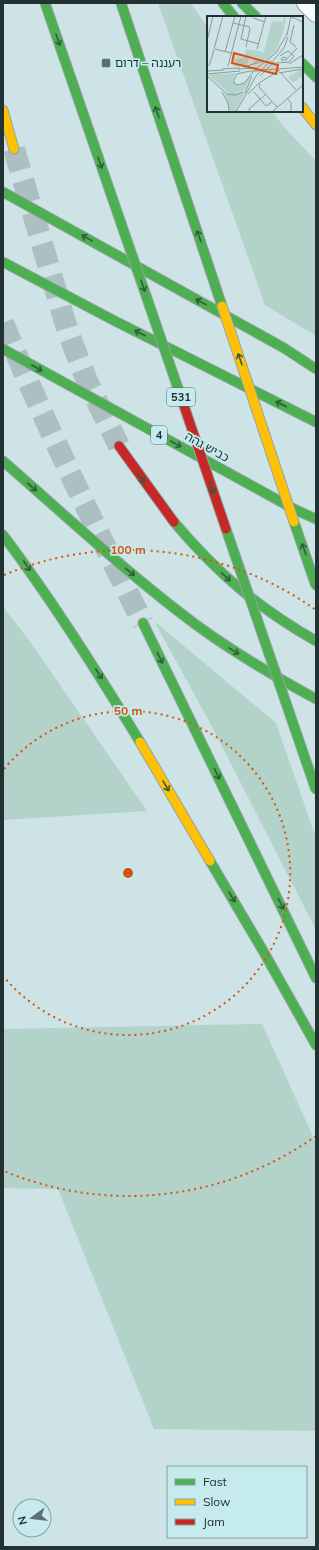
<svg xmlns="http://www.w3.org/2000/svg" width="319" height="1550" font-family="Mulish,'Noto Sans Hebrew',sans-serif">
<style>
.green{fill:#b3d2c9}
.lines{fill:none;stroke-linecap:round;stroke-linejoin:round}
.highway-tunnel{stroke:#acbfc1;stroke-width:22;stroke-dasharray:22 11;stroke-linecap:butt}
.street-casing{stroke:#93a3a5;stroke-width:20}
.fast-casing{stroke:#93a3a5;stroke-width:11}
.slow-casing{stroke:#93a3a5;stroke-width:11}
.jam-casing{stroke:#93a3a5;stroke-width:11}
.street{stroke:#f8fbfb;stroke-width:18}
.fast{stroke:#4caf50;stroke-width:9}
.slow{stroke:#ffc107;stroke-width:9}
.jam{stroke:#c62828;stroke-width:9}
.fast-bridge-casing{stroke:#93a3a5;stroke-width:11;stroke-linecap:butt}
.slow-bridge-casing{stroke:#93a3a5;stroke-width:11;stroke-linecap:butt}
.jam-bridge-casing{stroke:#93a3a5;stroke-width:11;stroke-linecap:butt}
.fast-bridge{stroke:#4caf50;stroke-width:9}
.slow-bridge{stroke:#ffc107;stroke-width:9}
.jam-bridge{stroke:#c62828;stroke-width:9}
.oneway{stroke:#315d3c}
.ring{fill:none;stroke:#d45510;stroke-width:2;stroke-dasharray:2 4}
.poi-dot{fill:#5e6f71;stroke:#c5ebee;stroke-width:1.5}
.labels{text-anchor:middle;stroke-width:3.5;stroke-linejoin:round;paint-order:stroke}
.shield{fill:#c5ebee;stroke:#53696a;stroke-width:1}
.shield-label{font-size:11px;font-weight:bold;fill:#223132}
.poi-label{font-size:12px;fill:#223132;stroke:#c5ebee;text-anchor:start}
.street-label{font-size:12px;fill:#223132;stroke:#c5ebee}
.inset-road{fill:none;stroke:#899c9d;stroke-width:1}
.view{fill:#d45510;fill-opacity:0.15;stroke:#d45510;stroke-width:2}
.inset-edge{fill:none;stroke:#223132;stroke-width:2}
.centre{fill:#d45510;stroke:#c5ebee;stroke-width:2}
.ring-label{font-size:12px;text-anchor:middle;font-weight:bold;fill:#d45510;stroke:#c5ebee;stroke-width:3.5;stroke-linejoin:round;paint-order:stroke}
</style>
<rect width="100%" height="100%" fill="#cee3e5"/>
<g class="green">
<polygon points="158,3 191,3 208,28 208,111 272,111 284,127 316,161 316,336 265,305"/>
<polygon points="3,607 29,640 147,811 3,820"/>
<polygon points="154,621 276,723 316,838 316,930 209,721"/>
<polygon points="262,1024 316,1143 316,1431 154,1429 58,1189 3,1188 3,1029"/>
</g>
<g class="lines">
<g class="highway-tunnel">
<polyline points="14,149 68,332 87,381 119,446"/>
<path d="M3 323C46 425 93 523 143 623"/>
</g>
<g class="street-casing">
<polyline id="street" points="306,3 316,13"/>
</g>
<g class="fast-casing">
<g id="fast">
<polyline points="223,3 234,17"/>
<polyline points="242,3 256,17"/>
<polyline points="302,63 316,77"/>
<polyline points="3,192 284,348 316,369"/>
<polyline points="3,262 113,320 316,422"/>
<polyline points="3,349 296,510 316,519"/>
<path d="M3 461C66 516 128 574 195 624 233 652 274 676 316 699"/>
<path d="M174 522C218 574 257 607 316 641"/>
<path d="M3 535C53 601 97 671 140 742"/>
<polyline points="143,623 316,978"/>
<polyline points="210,861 262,949 316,1045"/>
</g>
</g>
<g class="slow-casing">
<g id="slow">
<polyline points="302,107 316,125"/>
<polyline points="3,110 14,149"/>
<polyline points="140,742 210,861"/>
</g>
</g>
<g class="jam-casing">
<polyline id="jam" points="119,446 174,522"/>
</g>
<use href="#street" class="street"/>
<use href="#fast" class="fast"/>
<use href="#slow" class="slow"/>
<use href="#jam" class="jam"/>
<g class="fast-bridge-casing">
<g id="fast-bridge">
<polyline points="45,3 180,394"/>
<polyline points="121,3 222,306"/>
<polyline points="294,522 316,586"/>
<polyline points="226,529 316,790"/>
</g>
</g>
<g class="slow-bridge-casing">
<polyline id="slow-bridge" points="222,306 294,522"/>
</g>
<g class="jam-bridge-casing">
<polyline id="jam-bridge" points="180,394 226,529"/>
</g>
<use href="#fast-bridge" class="fast-bridge"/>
<use href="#slow-bridge" class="slow-bridge"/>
<use href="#jam-bridge" class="jam-bridge"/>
</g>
<defs><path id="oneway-shaft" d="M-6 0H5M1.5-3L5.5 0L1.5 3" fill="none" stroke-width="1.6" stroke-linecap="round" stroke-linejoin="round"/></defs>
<g class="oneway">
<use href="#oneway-shaft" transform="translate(58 40) rotate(71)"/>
<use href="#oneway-shaft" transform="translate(157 112) rotate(-109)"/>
<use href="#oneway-shaft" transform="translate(100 163) rotate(71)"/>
<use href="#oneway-shaft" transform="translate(199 236) rotate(-109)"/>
<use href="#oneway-shaft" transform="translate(87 238) rotate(-151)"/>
<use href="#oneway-shaft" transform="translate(143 286) rotate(71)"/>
<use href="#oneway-shaft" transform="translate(201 302) rotate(-151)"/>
<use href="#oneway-shaft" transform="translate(140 333) rotate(-153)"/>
<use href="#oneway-shaft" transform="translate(240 359) rotate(-109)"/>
<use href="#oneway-shaft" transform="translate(37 368) rotate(30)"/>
<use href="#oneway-shaft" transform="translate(281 404) rotate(-153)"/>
<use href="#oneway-shaft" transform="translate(176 444) rotate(28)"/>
<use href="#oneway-shaft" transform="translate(141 478) rotate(53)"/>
<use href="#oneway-shaft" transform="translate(32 487) rotate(41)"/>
<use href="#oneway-shaft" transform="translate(212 488) rotate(71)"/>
<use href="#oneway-shaft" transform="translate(304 549) rotate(-109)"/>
<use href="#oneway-shaft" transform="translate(27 566) rotate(56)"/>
<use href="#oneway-shaft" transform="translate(130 572) rotate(40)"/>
<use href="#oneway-shaft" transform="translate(226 577) rotate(43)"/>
<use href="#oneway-shaft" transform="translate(234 651) rotate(32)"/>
<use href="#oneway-shaft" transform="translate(160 658) rotate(64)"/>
<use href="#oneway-shaft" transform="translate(99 674) rotate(57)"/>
<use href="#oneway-shaft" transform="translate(217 774) rotate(64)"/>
<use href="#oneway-shaft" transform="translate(166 786) rotate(59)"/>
<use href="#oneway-shaft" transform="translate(232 897) rotate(59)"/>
<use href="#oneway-shaft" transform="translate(281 904) rotate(64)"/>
</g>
<g class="ring">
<path d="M4 769A162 162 0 1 1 4 977"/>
<path d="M316 1136A323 323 0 0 1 4 1171M4 575A323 323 0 0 1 316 610"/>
</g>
<rect class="poi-dot" x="101" y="58" width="10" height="10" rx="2"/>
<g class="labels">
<g class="shield">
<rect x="167" y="388" width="28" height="18" rx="3"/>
<rect x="151" y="426" width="16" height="18" rx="3"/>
</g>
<g class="shield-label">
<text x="181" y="401">531</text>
<text x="159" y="439">4</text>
</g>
<g class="poi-label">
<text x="115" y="67">רעננה – דרום</text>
</g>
<g class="street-label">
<text transform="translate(207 447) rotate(29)" y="4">כביש גהה</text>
</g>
</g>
<g transform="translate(207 16)">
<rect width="96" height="96" fill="#cee3e5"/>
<path d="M77 1 79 3 76 17 69 35 61 42 47 47 48 41 42 40 40 49 27 51 29 43 37 42 39 33 57 36 65 5 76 6ZM94 53 95 60 86 67 81 61ZM29 57 25 65 32 70 44 60 38 74 23 78 1 59ZM38 76 28 96H23L18 78Z" fill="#b3d2c9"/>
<path class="inset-road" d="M39 0 34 23 52 28M82 0 96 6M46 2 58 6M26 7 43 11M87 9 83 26 89 31M80 19 84 0M0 25 6 0M39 31 43 12M7 33 16 0M8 33 24 37M50 33 59 0M18 36 28 0M80 42 76 41 74 44H79L90 32M64 47 77 32 81 21M69 47 82 46 87 40 81 35 73 40M82 48 96 39M2 50 7 34M21 50 34 0M36 51 57 45M15 53 33 52M31 53 51 52M58 53 50 55H43L30 58 26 66 31 69 37 67 40 64 45 57 50 52 69 37 80 18M57 54 96 51M0 55 17 54M73 56 89 74M72 57 95 53 96 76M0 58 33 55M0 60 20 78 28 79 36 76M53 60 67 46M53 68 52 71 70 91M15 76 21 87 22 96M47 76 59 90 65 86M38 77 45 60M41 78 52 67 73 54M80 82 84 87V96M29 96 49 60 64 44M43 96 42 93 58 79M65 96 96 69"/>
<path class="view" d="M27 37 71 49 69 58 25 47Z"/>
<rect width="96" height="96" class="inset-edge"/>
</g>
<circle cx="128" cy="873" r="6" class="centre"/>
<g class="ring-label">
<text x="128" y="554">100 m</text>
<text x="128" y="715">50 m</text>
</g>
<rect width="319" height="1550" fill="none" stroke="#223132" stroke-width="8"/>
<rect x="167" y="1466" width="140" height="72" fill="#c5ebee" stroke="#84a1a3"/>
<rect x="175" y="1479" width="20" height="6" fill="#4caf50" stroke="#84a1a3"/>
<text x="203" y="1486" font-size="12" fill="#223132">Fast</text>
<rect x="175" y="1499" width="20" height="6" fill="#ffc107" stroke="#84a1a3"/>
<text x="203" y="1506" font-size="12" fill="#223132">Slow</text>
<rect x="175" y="1519" width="20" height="6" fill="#c62828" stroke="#84a1a3"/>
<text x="203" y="1526" font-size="12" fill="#223132">Jam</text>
<g transform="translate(32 1518) rotate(255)"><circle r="19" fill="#c5ebee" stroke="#84a1a3"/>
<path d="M0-3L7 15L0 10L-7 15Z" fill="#5e6f71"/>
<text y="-6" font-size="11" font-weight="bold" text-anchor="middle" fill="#223132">N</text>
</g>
</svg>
